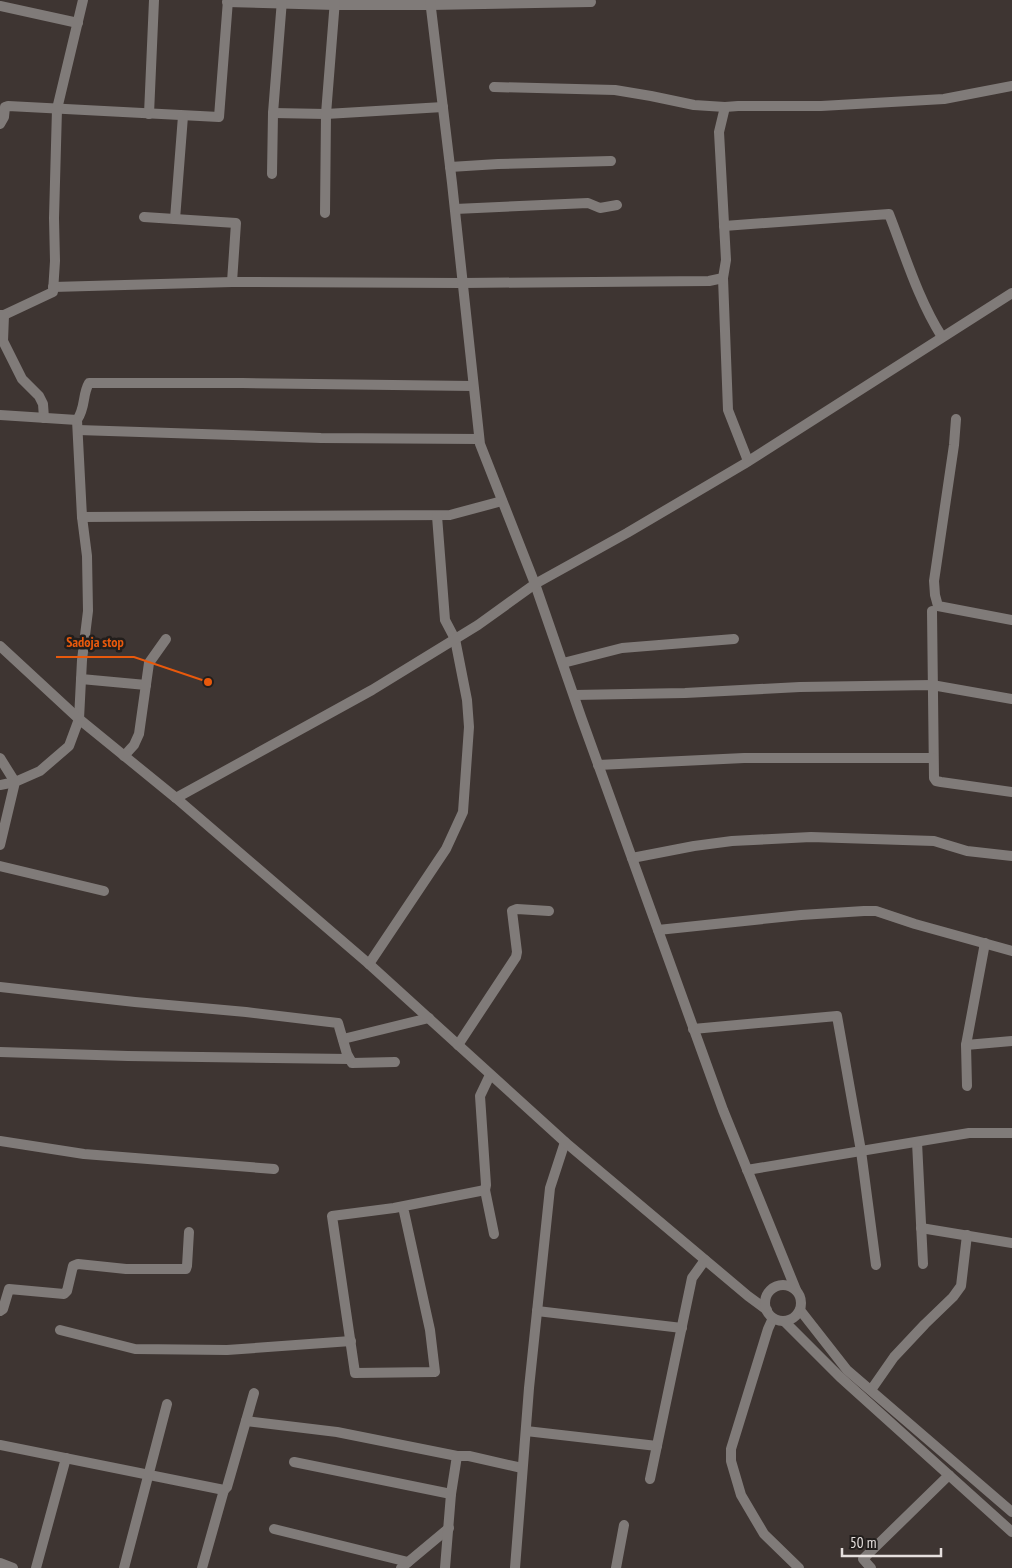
<svg xmlns="http://www.w3.org/2000/svg" width="1012" height="1568" font-family="'PT Sans Narrow',sans-serif">
<style>
.lines{fill:none;stroke-linecap:round;stroke-linejoin:round}
.minor{stroke:#807b79;stroke-width:10}
.tertiary{stroke:#807b79;stroke-width:10}
.leader{fill:none;stroke:#e8590c;stroke-width:2}
.callout-dot{fill:#e8590c;stroke:#221e1c;stroke-width:2}
.callout-label{font-size:14px;text-anchor:middle;font-weight:bold;fill:#e8590c;stroke:#221e1c;stroke-width:5;stroke-linejoin:round;paint-order:stroke}
</style>
<rect width="100%" height="100%" fill="#3e3532"/>
<g class="lines">
<g class="minor">
<polyline points="227,2 335,5 431,5 591,2"/>
<polyline points="0,6 78,23"/>
<polyline points="494,87 615,90 651,96 694,105 725,107"/>
<polyline points="273,113 326,114 443,107"/>
<polyline points="149,114 154,0"/>
<polyline points="0,124 4,117 5,107 8,106 219,117 228,0"/>
<polyline points="450,167 498,164 611,161"/>
<polyline points="272,174 273,113 282,0"/>
<polyline points="455,209 588,203 600,208 617,205"/>
<polyline points="325,213 326,114 335,0"/>
<polyline points="144,217 236,223 232,282"/>
<polyline points="175,219 183,116"/>
<path d="M724 226 889 214C905 255 918 299 942 337"/>
<polyline points="723,278 728,410 748,461"/>
<polyline points="53,287 232,282 462,283 709,281 723,278 726,260 719,132 725,107 738,106 821,106 944,99 1012,86"/>
<polyline points="0,315 4,315 53,292 55,261 54,218 57,109 83,0"/>
<polyline points="4,315 3,341 22,379 39,396 43,404 44,418"/>
<polyline points="0,415 77,420 82,517 450,515 502,501"/>
<polyline points="956,419 954,445 934,581 935,595 938,606 1012,620"/>
<path d="M77 420C86 407 82 395 89 383H242L473 386"/>
<polyline points="78,430 321,438 479,439"/>
<polyline points="932,611 934,778 936,781 941,782 1012,792"/>
<polyline points="563,663 622,648 734,639"/>
<polyline points="81,679 146,685"/>
<polyline points="574,695 685,693 800,687 932,685 1012,699"/>
<polyline points="124,756 134,745 139,734 149,663 166,639"/>
<polyline points="0,758 15,782 0,785"/>
<polyline points="598,765 744,758 933,758"/>
<polyline points="0,845 15,782 40,771 69,746 79,719 82,660 88,611 87,556 82,517"/>
<polyline points="632,858 694,846 732,841 811,837 934,841 967,851 1012,856"/>
<polyline points="0,866 104,891"/>
<polyline points="658,930 801,915 864,911 876,911 915,924 1012,951"/>
<polyline points="369,964 446,849 463,812 469,727 467,700 455,639 445,620 437,516"/>
<polyline points="0,987 135,1002 246,1012 338,1023 347,1054 352,1063 395,1062"/>
<polyline points="693,1029 837,1016 861,1151 876,1265"/>
<polyline points="343,1039 429,1018"/>
<polyline points="458,1045 516,957 517,952 512,911 517,909 549,911"/>
<polyline points="966,1045 1012,1041"/>
<polyline points="0,1052 128,1056 349,1059"/>
<polyline points="490,1075 480,1096 486,1185 485,1190 494,1234"/>
<polyline points="967,1086 966,1045 985,943"/>
<polyline points="0,1141 84,1154 274,1169"/>
<polyline points="917,1142 923,1264"/>
<polyline points="747,1170 969,1133 1012,1133"/>
<polyline points="403,1207 430,1330 435,1372 355,1373 332,1216 394,1208 485,1190"/>
<polyline points="921,1228 1012,1243"/>
<polyline points="0,1311 3,1309 9,1289 64,1294 67,1291 73,1266 78,1264 126,1269 186,1269 187,1266 189,1232"/>
<polyline points="537,1311 682,1328"/>
<polyline points="773,1318 768,1329 731,1449 731,1461 741,1495 764,1534 799,1568"/>
<polyline points="60,1330 135,1349 227,1350 351,1341"/>
<polyline points="871,1390 894,1357 925,1324 953,1297 961,1286 967,1235"/>
<polyline points="246,1421 337,1432 457,1456"/>
<polyline points="526,1431 657,1446"/>
<polyline points="0,1445 224,1490 227,1487 254,1393"/>
<polyline points="294,1462 451,1494"/>
<polyline points="650,1479 692,1278 705,1260"/>
<polyline points="274,1529 408,1562"/>
<polyline points="0,1563 13,1568"/>
<polyline points="36,1568 66,1458"/>
<polyline points="124,1568 167,1404"/>
<polyline points="202,1568 224,1490"/>
<polyline points="401,1568 449,1528"/>
<polyline points="445,1568 451,1494 457,1456 469,1456 522,1468"/>
<polyline points="515,1568 529,1388 550,1188 565,1142"/>
<polyline points="616,1568 624,1525"/>
<polyline points="871,1568 863,1559 949,1475"/>
</g>
<g class="tertiary">
<polyline points="430,0 452,183 480,444 535,584 581,717 723,1110 796,1290"/>
<polyline points="0,646 79,719 176,798 369,964 565,1142 748,1296 767,1310"/>
<polyline points="176,798 372,690 478,625 535,584 627,533 744,464 1012,293"/>
<circle cx="783" cy="1303" r="18"/>
<polyline points="800,1310 847,1370 1012,1512"/>
<polyline points="784,1321 840,1377 1012,1532"/>
</g>
</g>
<path class="leader" d="M208 682L134 657H56"/>
<circle class="callout-dot" cx="208" cy="682" r="5"/>
<g class="callout-label">
<text x="95" y="647">Sadoja stop</text>
</g>
<path d="M842 1548v8h99v-8" fill="none" stroke="#e6e0de" stroke-width="2.5"/>
<text x="850" y="1548" font-size="15" fill="#e6e0de" stroke="#221e1c" stroke-width="4" paint-order="stroke">50 m</text>
</svg>
